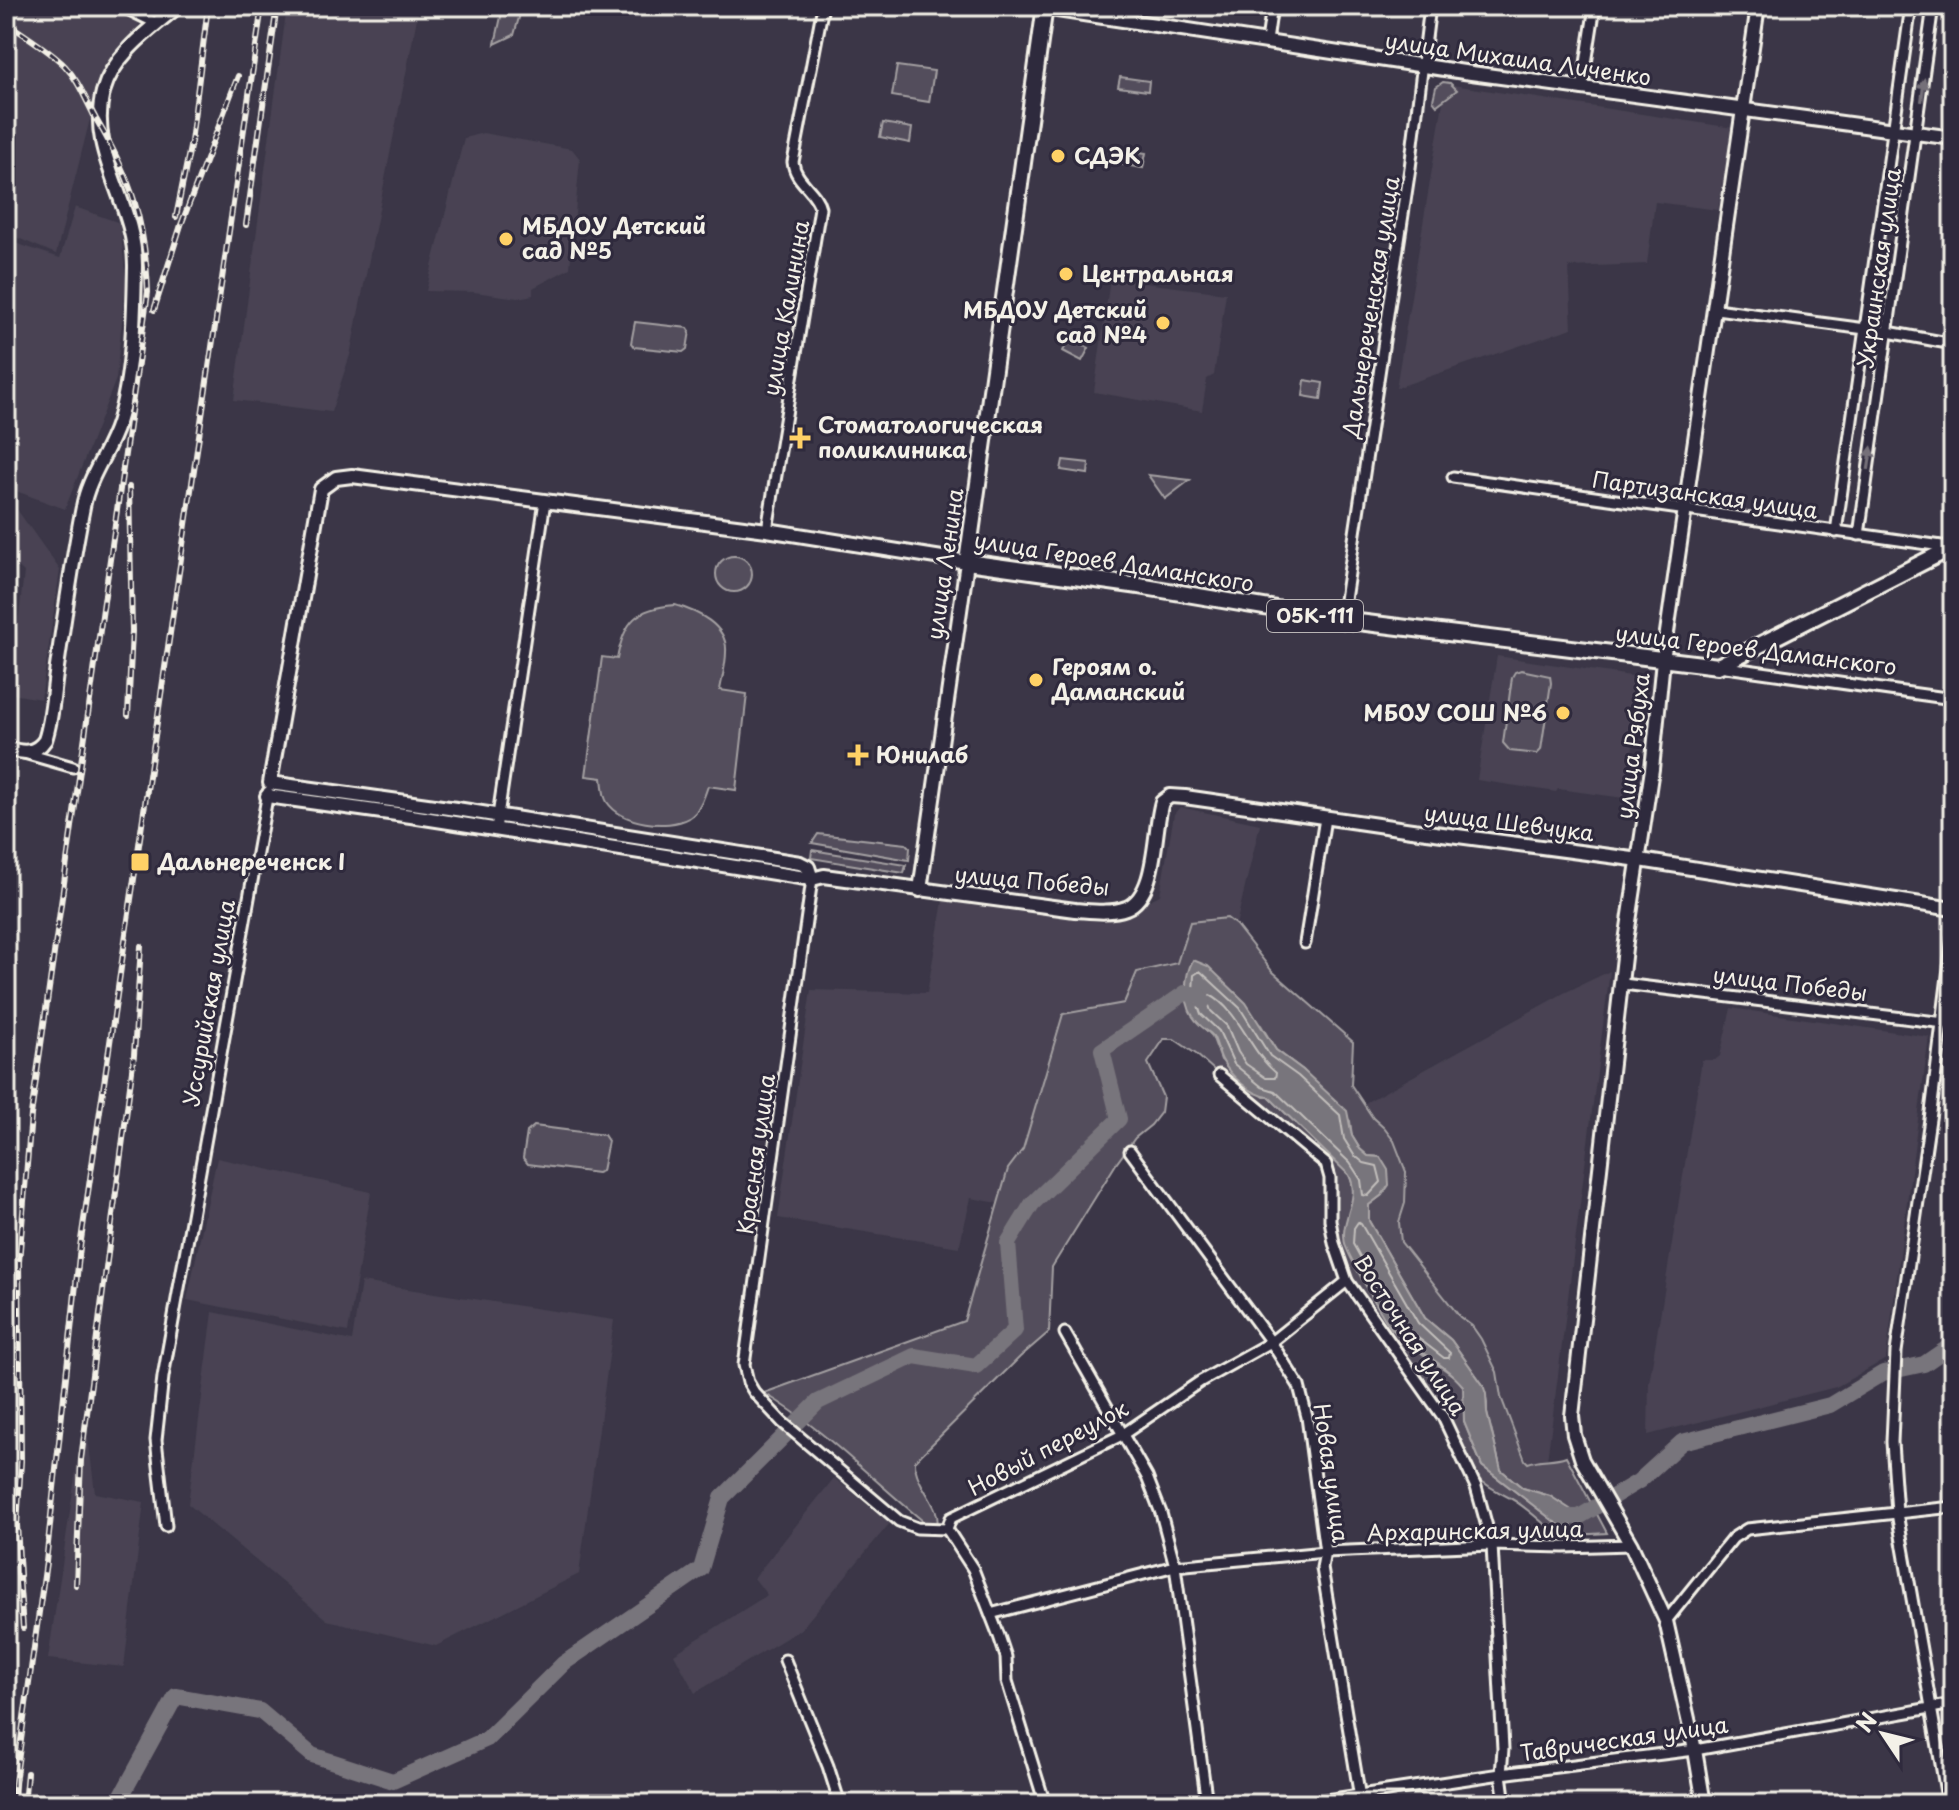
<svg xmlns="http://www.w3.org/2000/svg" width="1959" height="1810" font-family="'Playpen Sans',sans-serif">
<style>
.built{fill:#484352}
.green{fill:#534e5c;stroke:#a4a0a2;stroke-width:2;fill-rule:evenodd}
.water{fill:#78747b;stroke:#aaa6a7;stroke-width:2}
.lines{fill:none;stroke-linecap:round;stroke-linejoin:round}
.shore{stroke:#c2bfbc;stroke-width:2}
.river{stroke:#78747b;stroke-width:16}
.street-casing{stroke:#f4f1e8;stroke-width:15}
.secondary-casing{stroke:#f4f1e8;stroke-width:18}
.primary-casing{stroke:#f4f1e8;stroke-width:20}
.street{stroke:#2f2a3d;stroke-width:9}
.secondary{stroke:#2f2a3d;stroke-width:12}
.primary{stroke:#2f2a3d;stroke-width:14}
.rail-casing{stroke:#f4f1e8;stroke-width:6}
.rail{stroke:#2f2a3d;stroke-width:3;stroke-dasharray:9;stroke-linecap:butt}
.oneway{fill:#747079}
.poi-dot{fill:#ffd166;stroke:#2f2a3d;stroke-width:3}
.labels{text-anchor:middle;stroke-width:6;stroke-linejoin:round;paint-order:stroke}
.shield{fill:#2f2a3d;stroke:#b9b5b5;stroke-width:2}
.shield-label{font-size:20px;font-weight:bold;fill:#f4f1e8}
.street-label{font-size:22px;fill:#f4f1e8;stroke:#2f2a3d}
.poi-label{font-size:22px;font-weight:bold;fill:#f4f1e8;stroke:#2f2a3d;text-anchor:start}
</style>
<rect width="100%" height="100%" fill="#3b3647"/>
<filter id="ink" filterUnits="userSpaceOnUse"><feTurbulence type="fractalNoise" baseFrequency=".0125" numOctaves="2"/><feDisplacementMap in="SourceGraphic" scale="16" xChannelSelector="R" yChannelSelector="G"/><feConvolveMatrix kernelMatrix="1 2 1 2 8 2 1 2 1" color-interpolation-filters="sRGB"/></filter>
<g filter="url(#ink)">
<g class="built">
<polygon points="6,6 100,6 139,23 138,28 108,61 89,123 56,254 6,233"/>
<polygon points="287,6 385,6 418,13 350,355 331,412 234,400"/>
<polygon points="1446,84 1733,128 1718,210 1655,202 1647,264 1569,267 1572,328 1396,388"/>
<polygon points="483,133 572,149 580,159 570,268 533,288 533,295 518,298 474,292 426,291 464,138"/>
<polygon points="75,207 120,223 126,281 116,379 65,509 16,491 6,479 6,240 60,258"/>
<polygon points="1110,279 1226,293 1214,375 1207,379 1202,411 1094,392"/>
<polygon points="6,494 60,570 41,699 6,693 6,657 14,658 24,572 6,556"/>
<polygon points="1497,656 1645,678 1624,798 1558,789 1556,792 1477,780"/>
<polygon points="1180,807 1260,824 1236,925 1227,918 1190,922 1177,963 1137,972 1125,1003 1063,1015 1023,1149 1008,1169 998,1203 971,1198 959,1247 778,1218 811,990 927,993 943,901 1103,922 1160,895 1174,814"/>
<polygon points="1610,971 1547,1461 1536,1460 1528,1463 1501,1397 1497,1372 1472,1326 1460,1317 1401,1242 1399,1222 1405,1203 1406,1172 1394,1141 1363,1104 1564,993"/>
<polygon points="1731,1008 1929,1037 1886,1359 1836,1387 1648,1435 1649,1383 1702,1060 1715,1060 1720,1056"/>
<polygon points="217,1158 371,1192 348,1332 187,1300"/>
<polygon points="361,1282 614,1320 579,1574 436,1646 327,1620 188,1504 213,1312 352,1341"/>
<polygon points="85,1410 90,1411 88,1436 95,1493 144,1502 124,1667 48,1659"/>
<polygon points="834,1478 890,1523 801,1629 695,1693 674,1654 767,1595 754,1578"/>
</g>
<g class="green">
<polygon points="502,12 520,14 514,35 495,44"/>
<polygon points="897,66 934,71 929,102 892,96"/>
<polygon points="1120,77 1149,81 1148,91 1118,87"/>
<polygon points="1443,82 1450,83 1457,90 1437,105 1433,100 1436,87"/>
<polygon points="883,123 912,128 910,143 880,137"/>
<polygon points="1121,149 1146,153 1143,168 1118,164"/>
<polygon points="635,322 688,328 690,331 687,349 683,352 634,347 631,343"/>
<polygon points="1070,338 1089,348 1082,361 1063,351"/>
<polygon points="1305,380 1323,383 1321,399 1303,396"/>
<polygon points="1063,460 1089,463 1088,474 1061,470"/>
<polygon points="1148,475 1190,480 1165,499"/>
<circle cx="734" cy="574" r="18"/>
<path d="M675 605C696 611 728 625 726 652 726 665 722 678 720 690L747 694 736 790 708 786C704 798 700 811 689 818 667 830 622 824 607 802 603 796 603 785 602 778L586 776 602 657 617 659C624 621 636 608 675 605Z"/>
<polygon points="1521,670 1550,676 1551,683 1541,750 1537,754 1510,751 1503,743 1512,677 1515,672"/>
<polygon points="818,834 906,844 910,848 909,860 812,843"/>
<polygon points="812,850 906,865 904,873 811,858"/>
<path d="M1227 918 1236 925 1272 971 1353 1042 1351 1085 1373 1118 1384 1128 1394 1141 1406 1172 1405 1203 1399 1222 1401 1242 1460 1317 1472 1326 1481 1339 1497 1372 1501 1397 1525 1460 1528 1463C1541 1458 1553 1461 1566 1456L1607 1533 1559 1536C1543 1524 1527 1507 1510 1498 1498 1492 1484 1484 1474 1475 1456 1457 1456 1429 1443 1409 1436 1397 1429 1383 1420 1373 1392 1341 1345 1286 1333 1247 1326 1223 1344 1196 1333 1175L1196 1054 1174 1039H1164L1148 1063 1163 1097 1161 1112 1151 1125 1135 1138 1116 1164 1052 1267 1049 1332 1020 1357 915 1461C914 1485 942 1506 937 1525L929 1526C874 1482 825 1429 764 1393L964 1321 1008 1169 1023 1149 1063 1014 1124 1003 1137 972 1177 963 1190 922ZM1185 993 1261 1025 1276 1050 1303 1070 1350 1121 1352 1136 1360 1149 1368 1156 1380 1157 1382 1195 1369 1205V1221L1425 1318 1451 1340 1483 1385 1487 1403V1413L1501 1470 1523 1488 1550 1496 1559 1525 1482 1466 1464 1422 1466 1390C1452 1368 1424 1361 1410 1341 1385 1306 1367 1264 1346 1227 1350 1208 1358 1193 1349 1175L1269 1097H1264L1221 1060 1212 1036 1194 1017Z"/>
<polygon points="534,1126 604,1135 608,1141 602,1171 597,1173 528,1164 523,1158 527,1132"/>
</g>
<path class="water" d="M1193 960 1208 966 1246 1003 1276 1050 1303 1070 1347 1111 1352 1136 1360 1149 1368 1156 1380 1157 1388 1170 1389 1185 1382 1195 1369 1205V1221L1425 1318 1451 1340 1483 1385 1486 1394 1487 1413 1501 1470 1523 1488 1550 1496 1576 1513 1579 1517 1569 1528 1559 1525 1482 1466 1464 1422 1463 1386C1443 1362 1413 1349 1391 1328 1384 1320 1350 1258 1346 1247 1337 1222 1362 1200 1349 1175L1269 1097C1251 1095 1230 1076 1222 1060 1218 1052 1217 1043 1213 1036 1209 1031 1203 1029 1199 1024 1182 1008 1183 978 1193 960Z"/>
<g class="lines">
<g class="shore">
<polygon points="1200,971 1240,1008 1270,1056 1298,1076 1340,1115 1344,1139 1354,1155 1364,1163 1377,1166 1381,1182 1368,1196 1363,1195 1361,1180 1350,1163 1275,1091 1262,1087 1234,1064 1219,1031 1201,1014 1193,992 1194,975"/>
<path d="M1210 995C1240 1011 1249 1051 1276 1073L1275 1078H1266L1246 1064 1238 1052 1227 1026 1211 1011 1207 1000Z"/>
<polygon points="1358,1222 1361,1224 1418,1323 1450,1353 1449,1358 1444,1358 1396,1321 1353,1244 1354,1228"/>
</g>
<g class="river">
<polyline points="1557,1513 1567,1517 1579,1517 1639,1481 1682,1442 1830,1405 1883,1373 1924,1364 1953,1344"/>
<polyline points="117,1804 176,1696 260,1711 312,1755 393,1781 487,1739 564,1663 701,1569 722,1498 818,1402 914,1356 976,1366 1015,1330 1008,1243 1032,1204 1119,1119 1102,1050 1185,993 1198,995 1203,1001"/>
</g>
<g class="street-casing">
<g id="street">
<polyline points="121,6 156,23"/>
<polyline points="1267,41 1272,6"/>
<polyline points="1582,89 1595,6"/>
<polyline points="1716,309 1888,332 1953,344"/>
<polyline points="1453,477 1949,547"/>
<path d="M767 530 820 208C816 190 795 182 793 162L823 6"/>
<polyline points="1836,532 1911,6"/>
<polyline points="1859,535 1933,6"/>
<polyline points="1343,613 1410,168 1430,6"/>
<polyline points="1719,666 1953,699"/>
<polyline points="24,753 73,767"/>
<polyline points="496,829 545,501"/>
<polyline points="812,879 746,1351 744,1365 748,1382 754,1392 782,1422 899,1521 917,1528 947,1529"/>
<polyline points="1305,943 1325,818"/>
<polyline points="1623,984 1953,1024"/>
<polyline points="1219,1075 1326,1164 1330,1178 1330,1220 1334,1243 1347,1281 1443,1417 1476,1487 1483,1512 1492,1545 1503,1749 1501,1774 1505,1804"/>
<polyline points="1130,1151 1271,1342 1299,1386 1307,1417 1325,1552 1322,1568 1361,1804"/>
<polyline points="1065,1333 1147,1477 1161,1513 1175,1566 1207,1804"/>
<polyline points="166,1526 156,1440 163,1377 268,792"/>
<polyline points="947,1529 951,1518 1122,1435 1201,1381 1271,1342 1347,1281"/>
<polyline points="947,1529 973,1569 999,1636 1006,1657 1007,1681 1045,1804"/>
<polyline points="990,1614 1175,1566 1325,1552 1492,1545 1564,1547 1631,1545"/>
<polyline points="1666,1621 1733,1538 1747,1529 1953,1507"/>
<polyline points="785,1660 828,1766 840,1804"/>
<polyline points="1299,1804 1501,1774 1695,1750 1953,1704"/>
<polyline points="1948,1804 1897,1513 1892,1442 1896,1352 1931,1112 1953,936"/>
</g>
</g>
<g class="secondary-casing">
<g id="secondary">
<polyline points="1031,6 1464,72 1953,138"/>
<path d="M6 748C22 753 35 755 45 740 52 719 53 696 56 674 64 619 72 562 83 507 88 477 109 452 118 423 133 375 134 318 135 267 136 203 87 155 103 92 113 55 150 29 178 6"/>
<path d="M267 796 411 816 812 879 824 876 1075 910C1091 911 1110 914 1126 908 1158 895 1153 831 1162 802L1170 796 1185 797 1412 830 1640 860 1953 909"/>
<polyline points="812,879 808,867 800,863 463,810 270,783 321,489 336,478 352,476 767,530 967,562 920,890"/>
<polyline points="1704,1804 1695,1750 1666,1621 1631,1545 1582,1460 1574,1435 1572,1416 1625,948 1652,769 1663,660 1758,6"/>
</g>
</g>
<g class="primary-casing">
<polyline id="primary" points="1045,6 967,562 1139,586 1342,620 1718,666 1953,547"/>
</g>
<use href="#street" class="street"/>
<use href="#secondary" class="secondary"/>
<use href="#primary" class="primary"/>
<g class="rail-casing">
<g id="rail">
<path d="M6 22C25 36 48 49 65 66 79 81 86 101 96 119 132 180 145 220 148 292L31 1115 19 1262 21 1461 17 1525 20 1575"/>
<polyline points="176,217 191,142 208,6"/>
<polyline points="246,225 277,6"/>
<polyline points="154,310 181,225 238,76"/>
<polyline points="128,715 132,631 129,487"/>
<polyline points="18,1564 23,1628"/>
<polyline points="76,1585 81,1459 134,1055 141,946"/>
<polyline points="12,1804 46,1562 80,1247 262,6"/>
<polyline points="24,1804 27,1773"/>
</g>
</g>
<use href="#rail" class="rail"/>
</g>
<defs><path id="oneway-solid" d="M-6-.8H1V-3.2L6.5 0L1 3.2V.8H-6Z" transform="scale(2)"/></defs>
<g class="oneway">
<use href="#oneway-solid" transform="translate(1923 90) rotate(-83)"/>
<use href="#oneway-solid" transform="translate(1870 458) rotate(-82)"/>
</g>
</g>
<g class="poi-dot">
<circle cx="1058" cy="156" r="8"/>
<circle cx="506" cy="239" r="8"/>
<circle cx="1066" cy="274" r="8"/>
<circle cx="1163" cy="323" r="8"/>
<path d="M796 426h8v8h8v8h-8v8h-8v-8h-8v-8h8z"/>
<circle cx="1036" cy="680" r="8"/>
<circle cx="1563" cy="713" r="8"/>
<path d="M854 743h8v8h8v8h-8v8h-8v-8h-8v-8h8z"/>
<rect x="130" y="852" width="20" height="20" rx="4"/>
</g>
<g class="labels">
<rect class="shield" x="1267" y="600" width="96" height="32" rx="6"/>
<g class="shield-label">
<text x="1315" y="623">05К-111</text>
</g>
<g class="street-label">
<text transform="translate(1518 59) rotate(8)" y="8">улица Михаила Личенко</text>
<text transform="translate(1879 268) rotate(-82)" y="8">Украинская улица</text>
<text transform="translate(1371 307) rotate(-81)" y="8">Дальнереченская улица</text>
<text transform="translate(786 308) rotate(-80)" y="8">улица Калинина</text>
<text transform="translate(1705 495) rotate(8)" y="8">Партизанская улица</text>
<text transform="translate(1114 562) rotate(9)" y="8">улица Героев Даманского</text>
<text transform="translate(945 564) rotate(-82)" y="8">улица Ленина</text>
<text transform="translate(1756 650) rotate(7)" y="8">улица Героев Даманского</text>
<text transform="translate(1633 746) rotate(-83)" y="8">улица Рябуха</text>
<text transform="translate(1509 823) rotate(7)" y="8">улица Шевчука</text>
<text transform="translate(1032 881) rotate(5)" y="8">улица Победы</text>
<text transform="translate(1790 984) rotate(7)" y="8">улица Победы</text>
<text transform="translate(209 1003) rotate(-80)" y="8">Уссурийская улица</text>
<text transform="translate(756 1154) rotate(-82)" y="8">Красная улица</text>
<text transform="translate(1410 1335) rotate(57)" y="8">Восточная улица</text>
<text transform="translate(1048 1448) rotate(-28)" y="8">Новый переулок</text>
<text transform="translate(1331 1473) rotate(82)" y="8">Новая улица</text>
<text transform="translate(1475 1531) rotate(-1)" y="8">Архаринская улица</text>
<text transform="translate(1624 1739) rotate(-8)" y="8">Таврическая улица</text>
</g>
<g class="poi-label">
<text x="1074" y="164">СДЭК</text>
<text x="522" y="234">МБДОУ Детский<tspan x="522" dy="25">сад №5</tspan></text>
<text x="1082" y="282">Центральная</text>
<text x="1147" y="318" text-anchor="end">МБДОУ Детский<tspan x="1147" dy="25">сад №4</tspan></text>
<text x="818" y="433">Стоматологическая<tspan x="818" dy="25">поликлиника</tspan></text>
<text x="1052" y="675">Героям о.<tspan x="1052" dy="25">Даманский</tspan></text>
<text x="1547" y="721" text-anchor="end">МБОУ СОШ №6</text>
<text x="876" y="763">Юнилаб</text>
<text x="158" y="870">Дальнереченск I</text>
</g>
</g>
<rect width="1959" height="1810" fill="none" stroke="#2f2a3d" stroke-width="32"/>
<rect x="16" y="16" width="1927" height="1778" fill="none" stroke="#f4f1e8" stroke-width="3" filter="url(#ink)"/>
<g transform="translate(1883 1734) rotate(305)" stroke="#2f2a3d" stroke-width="6" paint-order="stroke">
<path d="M0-6L14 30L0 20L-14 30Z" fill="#f4f1e8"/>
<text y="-12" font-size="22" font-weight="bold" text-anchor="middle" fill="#f4f1e8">N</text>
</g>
</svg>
